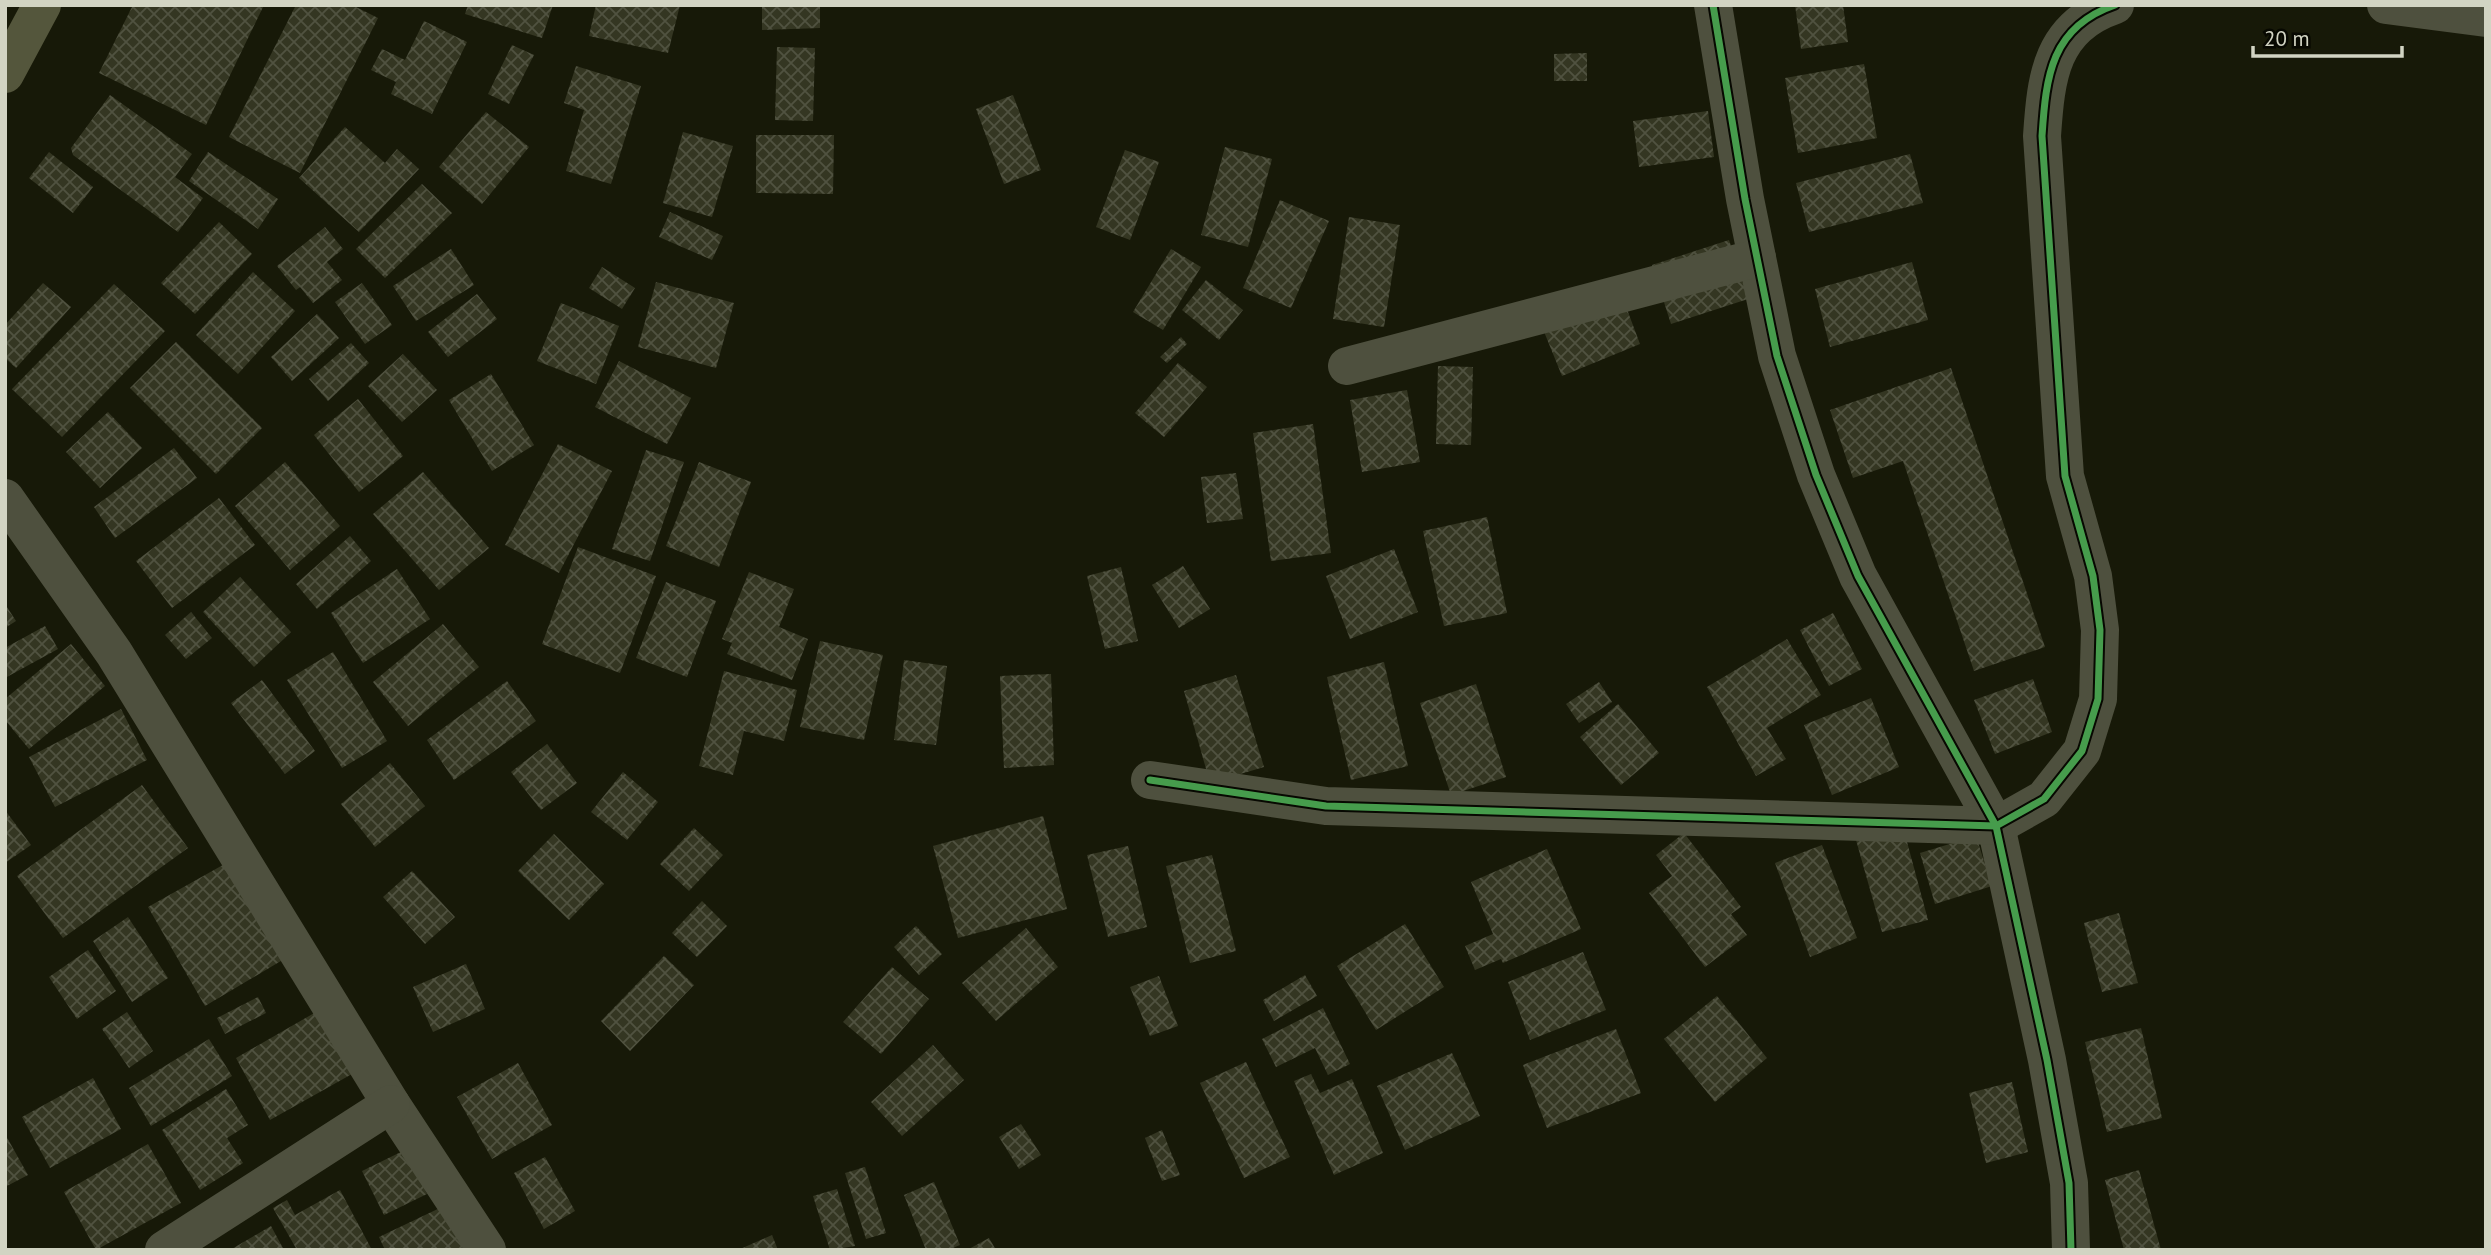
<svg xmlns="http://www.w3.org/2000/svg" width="2491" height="1255" font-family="'PT Sans',sans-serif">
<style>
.building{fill:url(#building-cross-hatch)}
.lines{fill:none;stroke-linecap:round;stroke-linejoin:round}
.minor{stroke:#4e503e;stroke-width:38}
.trunk{stroke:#54563c;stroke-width:38}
.cycleway-casing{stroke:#070801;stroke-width:11}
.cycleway{stroke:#469c4c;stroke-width:7}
</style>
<defs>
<pattern id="building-cross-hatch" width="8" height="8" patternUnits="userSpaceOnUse" patternTransform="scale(1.75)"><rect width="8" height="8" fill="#343622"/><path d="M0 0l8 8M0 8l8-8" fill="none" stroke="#505240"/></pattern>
</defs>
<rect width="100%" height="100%" fill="#171908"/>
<g class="building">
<polygon points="133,5 264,5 206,125 99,73"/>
<polygon points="296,5 352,5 378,18 300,173 229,137"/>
<polygon points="468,5 553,5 542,38 465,14"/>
<polygon points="596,5 680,5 668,53 589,36"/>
<polygon points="762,5 820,5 820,28 762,30"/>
<polygon points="1795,5 1843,5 1848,42 1801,49"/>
<polygon points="424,21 467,42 432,114 391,94 396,82 371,70 382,49 405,60"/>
<polygon points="512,45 534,55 509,104 488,94"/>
<polygon points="777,47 815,48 813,121 775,120"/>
<polygon points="1587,53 1587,81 1554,81 1554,54"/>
<polygon points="1864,64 1877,138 1798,153 1785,78"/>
<polygon points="576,66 641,86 611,184 566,171 584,110 564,103"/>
<polygon points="110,95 192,154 175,177 203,198 178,232 73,155 71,148"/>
<polygon points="1013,95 1041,170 1004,184 976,109"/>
<polygon points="1708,111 1714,157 1639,167 1633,121"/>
<polygon points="486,112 529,147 482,204 439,167"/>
<polygon points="345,127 385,163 397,149 419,169 359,232 299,178"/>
<polygon points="683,132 733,146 712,217 663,203"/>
<polygon points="756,135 834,135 833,194 756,193"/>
<polygon points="1225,147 1272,159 1248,247 1201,235"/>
<polygon points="1125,150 1159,162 1130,240 1096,227"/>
<polygon points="49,152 93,187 73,213 29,178"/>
<polygon points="208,152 278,199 258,229 189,181"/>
<polygon points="1910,154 1923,203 1809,232 1796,183"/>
<polygon points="422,184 452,213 385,278 356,249"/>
<polygon points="1280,200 1329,221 1291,308 1243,288"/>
<polygon points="670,212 723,236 712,260 659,237"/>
<polygon points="1349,217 1400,225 1384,327 1333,319"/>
<polygon points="219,222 252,254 195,314 161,283"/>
<polygon points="325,227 343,249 327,262 342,280 313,303 300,287 296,290 277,266"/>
<polygon points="1729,240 1748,299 1671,324 1652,265"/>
<polygon points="451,249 474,285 416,321 393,286"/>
<polygon points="1171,249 1201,267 1163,330 1133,312"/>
<polygon points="1912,262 1928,320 1830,347 1815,289"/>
<polygon points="602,267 635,288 622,309 589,288"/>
<polygon points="253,272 295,311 238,374 196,335"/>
<polygon points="1206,280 1243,310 1219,340 1182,310"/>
<polygon points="1616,280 1640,344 1562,376 1536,312"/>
<polygon points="656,282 734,303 716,368 638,347"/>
<polygon points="43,283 71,307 16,368 5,358 5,325"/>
<polygon points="362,283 392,325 365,344 335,302"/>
<polygon points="114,284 165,331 62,437 12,389"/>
<polygon points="477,294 497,319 448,357 428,332"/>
<polygon points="561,303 619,326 596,384 537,361"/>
<polygon points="317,314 339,338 292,381 271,357"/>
<polygon points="1181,337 1187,344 1167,363 1160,357"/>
<polygon points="176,342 262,428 216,474 130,388"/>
<polygon points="351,343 369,363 328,401 309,379"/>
<polygon points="403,354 437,390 402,422 368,386"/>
<polygon points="619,361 691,398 667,444 595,407"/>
<polygon points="1178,363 1207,387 1164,437 1135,413"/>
<polygon points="1438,366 1473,367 1471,445 1436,444"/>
<polygon points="1951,368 2045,647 1974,671 1903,461 1853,478 1830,410"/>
<polygon points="491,374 534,445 492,471 449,400"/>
<polygon points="1407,390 1420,462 1362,472 1350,400"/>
<polygon points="358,399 403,456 359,492 314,435"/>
<polygon points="108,412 142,448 100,488 66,452"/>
<polygon points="1313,424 1331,553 1271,561 1253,433"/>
<polygon points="558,444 612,471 559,573 505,545"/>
<polygon points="174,448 197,478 115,538 94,507"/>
<polygon points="646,450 684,462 650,561 612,549"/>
<polygon points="285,462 340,526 290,570 235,506"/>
<polygon points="699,462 751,482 719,567 666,546"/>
<polygon points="423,472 489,548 439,590 373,514"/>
<polygon points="1236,473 1243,519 1207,523 1201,477"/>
<polygon points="219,498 255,545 172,608 136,561"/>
<polygon points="1487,517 1507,613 1444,626 1423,531"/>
<polygon points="350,536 371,561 317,609 296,584"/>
<polygon points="578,547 656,576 620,673 542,644"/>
<polygon points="1394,549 1418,612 1350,639 1326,576"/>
<polygon points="1183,566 1210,609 1179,628 1152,585"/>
<polygon points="1121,567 1138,641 1105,649 1087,576"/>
<polygon points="397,569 430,619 363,663 331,613"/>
<polygon points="749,572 794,589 779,627 808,639 792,680 727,654 732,643 722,639"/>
<polygon points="240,577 291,632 254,667 203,612"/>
<polygon points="666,582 716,601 687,677 636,658"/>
<polygon points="5,604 16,621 5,628"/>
<polygon points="191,612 212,638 186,659 165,635"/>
<polygon points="1833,613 1862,669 1829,686 1800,630"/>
<polygon points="443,624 479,667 408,726 373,682"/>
<polygon points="45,626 58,649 5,678 5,648"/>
<polygon points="1787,639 1821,695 1767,728 1786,759 1756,776 1707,687"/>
<polygon points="820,641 883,655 864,740 800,727"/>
<polygon points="71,644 105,686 29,749 5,720 5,699"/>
<polygon points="333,652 387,741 342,768 287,680"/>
<polygon points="904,660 947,666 936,745 894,740"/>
<polygon points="1384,662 1408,766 1351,780 1327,677"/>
<polygon points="724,671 797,690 784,741 744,731 733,775 699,766"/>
<polygon points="1051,674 1054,765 1004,768 1000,676"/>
<polygon points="1236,675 1264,767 1210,783 1184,691"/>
<polygon points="2033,679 2052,732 1995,754 1974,700"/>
<polygon points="262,680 315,751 285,774 231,703"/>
<polygon points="507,681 536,721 454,780 427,740"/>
<polygon points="1599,682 1612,702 1579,723 1566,704"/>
<polygon points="1476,684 1506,777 1451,795 1420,703"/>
<polygon points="1871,698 1899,767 1832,795 1804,725"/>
<polygon points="1618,704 1659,753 1621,785 1580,737"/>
<polygon points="121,709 147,760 55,807 29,757"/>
<polygon points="547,744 577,783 541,810 511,772"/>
<polygon points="390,763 425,806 375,847 341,804"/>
<polygon points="623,772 658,802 627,840 591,812"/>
<polygon points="142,785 188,848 63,938 17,876"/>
<polygon points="5,810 31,845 5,863"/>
<polygon points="1043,816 1067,909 958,938 933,846"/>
<polygon points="1903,827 1928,920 1882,932 1856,840"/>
<polygon points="694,828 723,855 689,891 660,864"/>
<polygon points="1684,833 1741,907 1731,914 1747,935 1705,967 1649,893 1672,876 1656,855"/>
<polygon points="554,834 604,884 569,920 518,871"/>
<polygon points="1976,836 1992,886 1935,904 1920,853"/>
<polygon points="1822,845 1857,938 1810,957 1775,863"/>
<polygon points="1128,846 1147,927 1108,937 1087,855"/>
<polygon points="1547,849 1581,929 1503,963 1501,959 1475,970 1465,946 1493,934 1471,882"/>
<polygon points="1212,855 1236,951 1190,963 1166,866"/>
<polygon points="230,861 286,958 205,1006 148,907"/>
<polygon points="412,871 455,917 425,944 383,897"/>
<polygon points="702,901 727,926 697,957 672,933"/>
<polygon points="2119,913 2138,983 2102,992 2084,923"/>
<polygon points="128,917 168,978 132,1002 93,941"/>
<polygon points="1405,924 1444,987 1376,1030 1337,966"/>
<polygon points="916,926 942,954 919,975 894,947"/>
<polygon points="1026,928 1058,967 996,1021 962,983"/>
<polygon points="88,950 116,991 77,1019 49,977"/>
<polygon points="1583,952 1606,1010 1530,1040 1508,982"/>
<polygon points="664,956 694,985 630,1051 601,1021"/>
<polygon points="466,964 485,1009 433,1032 413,987"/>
<polygon points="892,967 929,999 881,1054 843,1022"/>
<polygon points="1305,975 1317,996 1274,1021 1263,1000"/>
<polygon points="1159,976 1178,1026 1150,1036 1130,987"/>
<polygon points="1717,996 1767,1058 1715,1102 1664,1039"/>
<polygon points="258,997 266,1013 225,1034 217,1018"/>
<polygon points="1323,1008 1350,1064 1328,1075 1315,1048 1276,1067 1262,1039"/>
<polygon points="127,1012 153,1051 129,1068 102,1029"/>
<polygon points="316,1012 352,1074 270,1120 236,1058"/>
<polygon points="2141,1028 2162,1118 2107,1132 2085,1042"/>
<polygon points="1616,1029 1641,1093 1547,1128 1523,1065"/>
<polygon points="209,1039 232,1076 151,1126 129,1088"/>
<polygon points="933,1045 964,1080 902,1136 871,1102"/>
<polygon points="1452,1053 1480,1116 1405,1150 1377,1086"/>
<polygon points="1246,1062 1290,1157 1244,1178 1200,1083"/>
<polygon points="518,1063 552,1125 492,1159 457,1097"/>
<polygon points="1311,1074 1320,1093 1352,1079 1383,1153 1334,1175 1294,1081"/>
<polygon points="93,1078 121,1129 50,1168 22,1117"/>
<polygon points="2012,1082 2028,1152 1986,1163 1969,1093"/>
<polygon points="226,1089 248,1125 227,1138 243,1163 200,1190 162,1130"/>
<polygon points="1021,1124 1041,1155 1019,1169 999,1137"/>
<polygon points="1162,1130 1180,1175 1162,1181 1145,1138"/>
<polygon points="5,1134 28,1175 5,1187"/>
<polygon points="148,1144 181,1203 96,1250 64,1192"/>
<polygon points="405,1150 427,1194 384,1215 362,1171"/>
<polygon points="545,1157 575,1211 544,1229 514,1173"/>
<polygon points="865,1167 886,1233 866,1239 845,1173"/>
<polygon points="2139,1170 2161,1250 2124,1250 2105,1180"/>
<polygon points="934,1182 960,1245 948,1250 926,1250 904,1195"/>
<polygon points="837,1189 855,1246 830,1250 813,1196"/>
<polygon points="340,1190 372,1250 297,1250 273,1208 287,1200 295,1215"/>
<polygon points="444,1206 465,1248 385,1250 379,1237"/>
<polygon points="271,1226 284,1250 230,1250"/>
<polygon points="772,1235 778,1250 738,1250"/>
<polygon points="989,1238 996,1250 967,1250"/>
</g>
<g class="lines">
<g class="minor">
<polyline points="1713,5 1745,199 1777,356 1816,475 1858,576 1996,826 2047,1060 2069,1183 2071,1250"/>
<polyline points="2386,5 2486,18"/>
<polyline points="1347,366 1757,258"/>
<polyline points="5,498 114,653 391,1104 487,1250"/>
<path d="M1150 780 1326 806 1996 826 2044 799 2082 751 2098 699 2100 630 2093 576 2065 476 2042 136C2046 76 2051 27 2115 5"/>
<polyline points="164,1250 391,1104"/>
</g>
<polyline class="trunk" points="5,74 42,5"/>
<g class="cycleway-casing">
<g id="cycleway">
<polyline points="1713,5 1745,199 1777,356 1816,475 1858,576 1996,826 2047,1060 2069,1183 2071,1250"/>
<path d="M1150 780 1326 806 1996 826 2044 799 2082 751 2098 699 2100 630 2093 576 2065 476 2042 136C2046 76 2051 27 2115 5"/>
</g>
</g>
<use href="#cycleway" class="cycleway"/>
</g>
<rect width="2491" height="1255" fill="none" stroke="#d2d4c3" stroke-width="14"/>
<path d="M2253 46v10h149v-10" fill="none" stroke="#d2d4c3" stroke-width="3.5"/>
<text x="2264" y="46" font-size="21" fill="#d2d4c3" stroke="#070801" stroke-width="5" paint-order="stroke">20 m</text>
</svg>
